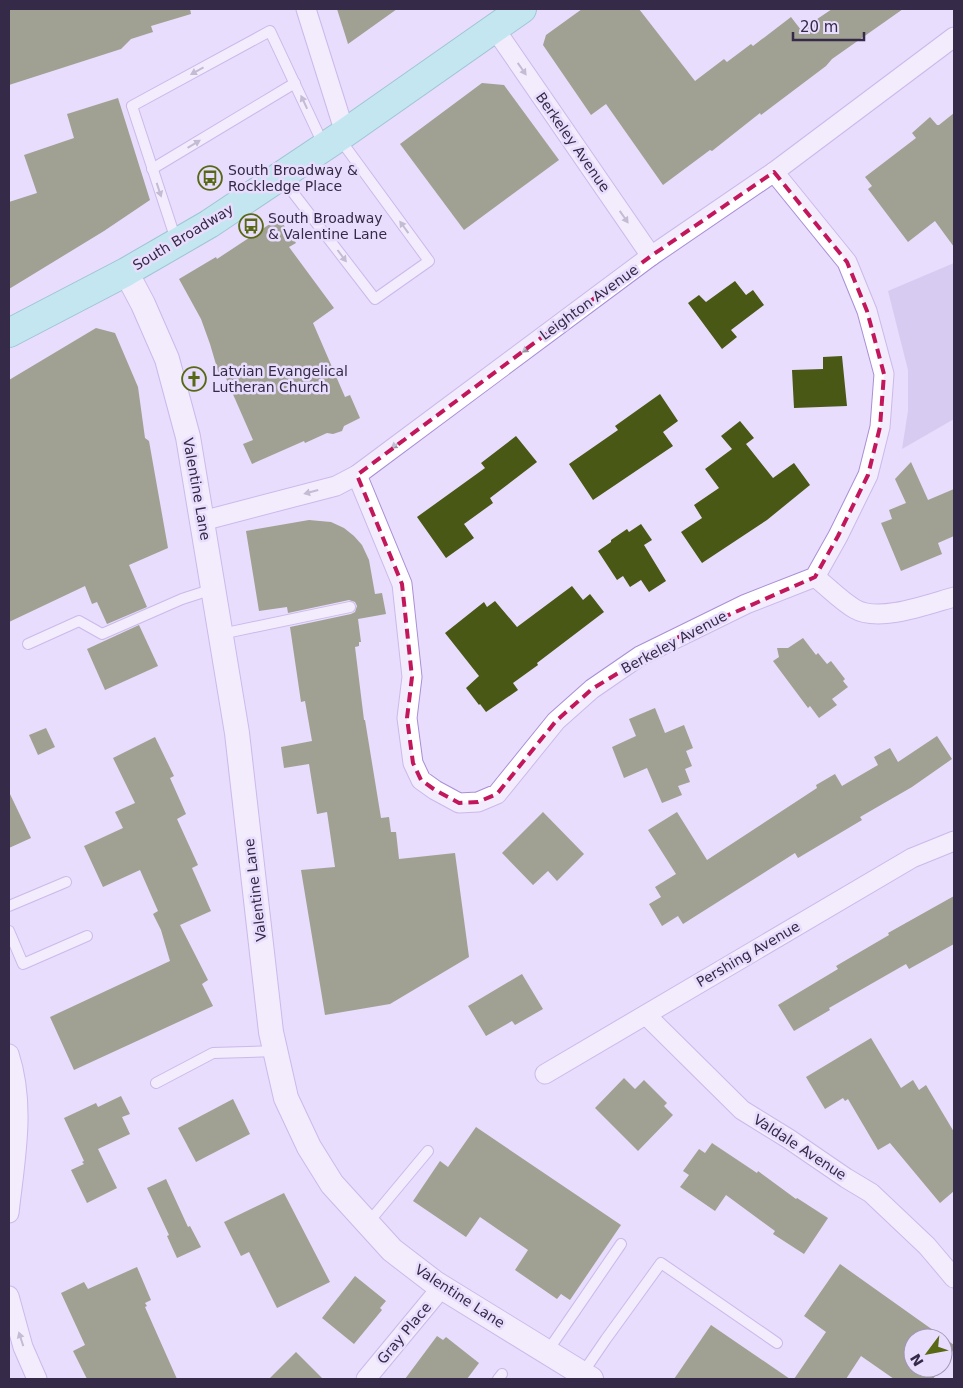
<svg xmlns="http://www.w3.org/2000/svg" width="963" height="1388" font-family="'DejaVu Sans',sans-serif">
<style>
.green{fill:#c6b5e5}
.building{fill:#495815}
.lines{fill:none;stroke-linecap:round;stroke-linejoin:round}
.service-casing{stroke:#aa8ed7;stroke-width:12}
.minor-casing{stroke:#aa8ed7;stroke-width:21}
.tertiary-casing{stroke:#aa8ed7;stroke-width:26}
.primary-casing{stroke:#48a7a2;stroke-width:30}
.service{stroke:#fff;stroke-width:10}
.minor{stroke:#fff;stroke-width:19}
.tertiary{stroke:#fff;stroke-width:24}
.primary{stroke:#97f2e5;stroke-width:28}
.oneway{fill:#9a94a3}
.marked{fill:none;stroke:#c2185b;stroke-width:4;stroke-dasharray:10 6;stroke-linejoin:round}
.labels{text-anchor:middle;stroke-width:5;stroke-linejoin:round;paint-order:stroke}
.street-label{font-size:14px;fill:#352a47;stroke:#e8ddfc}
.poi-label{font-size:14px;fill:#352a47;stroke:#e8ddfc;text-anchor:start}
</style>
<rect width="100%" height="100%" fill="#e8ddfc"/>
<polygon class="green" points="954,263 954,419 902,449 908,411 908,370 888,291"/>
<g class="building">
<polygon points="9,9 190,9 191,14 151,26 153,32 131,39 121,49 9,85"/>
<polygon points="337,9 397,9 348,44"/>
<polygon points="582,9 639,9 695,81 724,59 727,62 751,44 753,46 791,17 801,30 832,9 903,9 832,59 826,66 761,115 760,113 712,151 710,150 663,185 606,104 591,115 543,45 546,35"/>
<polygon points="482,83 504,85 559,160 464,230 400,144"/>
<polygon points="118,98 150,200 104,231 9,289 9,202 37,193 24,155 74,138 67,114"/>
<polygon points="954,113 954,247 935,221 908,242 868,189 872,186 865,177 916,138 912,133 930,117 937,125 939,125"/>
<polygon points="279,218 296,243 289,247 334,308 313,323 345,397 350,395 360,418 344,426 342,431 333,434 327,433 305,443 304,441 252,464 243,444 253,440 225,376 220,378 210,344 201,319 179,279 216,257 217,259"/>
<polygon points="735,281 746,295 753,290 764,305 731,330 737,337 722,349 688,303 699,295 706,302"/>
<polygon points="96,328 115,333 138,387 145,438 149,441 168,548 129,565 147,607 107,624 97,602 92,604 85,586 9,622 9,380"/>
<polygon points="842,356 847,406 794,408 792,370 823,369 823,357"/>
<polygon points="660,394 678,421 663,432 673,446 593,500 569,464 618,430 615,426"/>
<polygon points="740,421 754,438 746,444 773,478 794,463 810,485 767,520 702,563 681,532 702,518 694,505 719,488 705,469 732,449 721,436"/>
<polygon points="516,436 537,462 490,498 493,503 464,524 474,538 446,558 417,517 485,468 481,463"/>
<polygon points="911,462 928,500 954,489 954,536 938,543 942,554 901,571 881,523 892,519 889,510 906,503 895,479"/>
<polygon points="309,520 331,522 344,528 354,536 362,545 369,560 375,594 382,593 386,614 358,619 361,642 359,642 359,646 355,647 364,720 365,720 381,818 389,817 391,832 396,832 399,859 455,853 469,957 390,1004 325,1015 301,870 335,867 327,812 317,814 309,764 284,768 281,747 312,741 305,701 301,702 290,627 351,614 355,612 357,606 355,602 349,600 288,613 287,607 259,611 246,531"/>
<polygon points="641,524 652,540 644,545 666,581 649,592 641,580 630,587 623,576 617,580 598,551 611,542 611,540 627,529 629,532"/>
<polygon points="572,586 583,600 590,594 604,612 537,663 538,665 513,683 518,690 486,712 480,704 479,705 466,688 479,676 445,633 484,602 487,607 495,601 517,627"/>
<polygon points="139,625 158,666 105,690 87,649"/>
<polygon points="803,638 816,655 818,653 827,664 831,661 845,679 843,681 848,687 832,699 837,705 819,718 810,706 808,708 773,661 779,657 777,648 788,648"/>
<polygon points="655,708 665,733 684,725 693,748 686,751 692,766 685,769 690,782 678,786 682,795 662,803 647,768 624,778 612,747 636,736 629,719"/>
<polygon points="46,728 55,747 38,755 29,735"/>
<polygon points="937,736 952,759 912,787 860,817 862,820 798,858 795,853 683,924 678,916 662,926 649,904 661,897 655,887 676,874 648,830 677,812 707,860 817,788 816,785 835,774 842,786 878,765 874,757 890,748 898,762"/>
<polygon points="155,737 174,776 170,778 186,814 177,819 198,865 192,868 211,911 180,925 208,980 202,984 213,1006 74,1070 50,1017 170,961 161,930 153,914 158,911 140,870 103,887 84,846 123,828 115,812 135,803 113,758"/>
<polygon points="9,792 31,838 9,848"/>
<polygon points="543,812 584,854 557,881 548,871 533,885 502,853"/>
<polygon points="954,896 954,944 909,969 906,964 829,1008 830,1010 794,1031 778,1005 838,969 836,966 889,935 888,933"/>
<polygon points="522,974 543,1009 515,1025 512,1021 486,1036 468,1006"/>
<polygon points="871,1038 901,1088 913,1080 919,1090 926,1085 954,1132 954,1191 940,1203 890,1143 878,1150 848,1099 845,1101 843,1098 825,1109 806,1077"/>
<polygon points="624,1078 635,1089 644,1080 667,1103 664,1106 673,1115 638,1151 595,1108"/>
<polygon points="121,1096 130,1114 122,1117 130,1134 98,1149 117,1188 87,1203 71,1170 84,1164 82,1162 84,1161 64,1118 96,1103 98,1107"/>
<polygon points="233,1099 250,1134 196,1162 178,1128"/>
<polygon points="476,1127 621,1225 570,1300 561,1294 557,1299 515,1270 528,1250 480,1217 466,1237 413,1201 440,1161 448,1167"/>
<polygon points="712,1143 757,1173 758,1171 796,1199 797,1198 828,1218 804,1254 773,1234 775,1231 726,1195 715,1211 680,1187 689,1175 683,1171 699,1149 705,1153"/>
<polygon points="166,1179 188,1227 190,1226 201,1247 177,1258 167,1236 169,1235 147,1188"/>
<polygon points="284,1193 330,1282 277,1308 249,1252 241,1256 224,1222"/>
<polygon points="840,1264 954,1345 954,1349 943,1365 943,1338 913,1338 913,1368 941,1368 933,1379 894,1379 861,1356 846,1379 794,1379 826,1332 804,1316"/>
<polygon points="137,1267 151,1300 145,1303 147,1306 145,1307 177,1379 87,1379 73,1351 85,1345 61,1293 84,1282 88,1289"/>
<polygon points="355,1276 386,1301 380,1308 382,1310 354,1344 322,1318"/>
<polygon points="711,1325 790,1379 674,1379"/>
<polygon points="437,1336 443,1340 446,1337 479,1363 467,1379 405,1379"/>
<polygon points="296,1352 323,1379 269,1379"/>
</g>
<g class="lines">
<g class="service-casing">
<g id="service">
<polyline points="152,169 295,83"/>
<polyline points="281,177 375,299 429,261 339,138"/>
<polyline points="176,240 132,106 270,31 324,146"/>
<polyline points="221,634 350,607"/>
<polyline points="28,644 79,621 102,634 182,599 213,589"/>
<polyline points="9,906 66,882"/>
<polyline points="9,931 23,964 87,936"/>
<polyline points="156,1083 213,1053 276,1051"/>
<polyline points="368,1223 428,1151"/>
<polyline points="547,1352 621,1244"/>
<polyline points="582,1374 606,1339 661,1263 777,1343"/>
<polyline points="498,1379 502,1374"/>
</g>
</g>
<g class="minor-casing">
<g id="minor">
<polyline points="306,9 345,133"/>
<polyline points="495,29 651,256"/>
<polyline points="357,475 402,584 412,677 407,718 413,763 421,780 435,790 459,803 478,802 497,794 556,721 592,689 640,656 746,604 815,577 838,536 868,475 880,427 884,374 867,311 847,262 774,172"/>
<polyline points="202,521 336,486 357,475 651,256 774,172 954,37"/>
<path d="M815 577C828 587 841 601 855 609 879 623 929 604 954 597"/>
<polyline points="646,1015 742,1110 789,1139 846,1178 871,1193 927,1246 954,1278"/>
<path d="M9 1054C26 1106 15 1159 9 1213"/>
<polyline points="545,1074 912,858 954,841"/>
<polyline points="9,1296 23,1347 37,1379"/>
<polyline points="366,1379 442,1287"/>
</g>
</g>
<g class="tertiary-casing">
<polyline id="tertiary" points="126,272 143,304 167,359 188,437 237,733 271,1032 286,1098 309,1147 332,1184 392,1250 435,1283 591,1379"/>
</g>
<g class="primary-casing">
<polyline id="primary" points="9,333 126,272 209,224 345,133 522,9"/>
</g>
<use href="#service" class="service"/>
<use href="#minor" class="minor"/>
<use href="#tertiary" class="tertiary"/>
<use href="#primary" class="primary"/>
</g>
<defs><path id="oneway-solid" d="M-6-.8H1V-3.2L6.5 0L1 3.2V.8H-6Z" transform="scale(1.25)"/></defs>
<g class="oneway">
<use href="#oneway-solid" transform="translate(522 69) rotate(55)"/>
<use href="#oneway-solid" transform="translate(197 71) rotate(151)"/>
<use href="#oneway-solid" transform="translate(304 102) rotate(-115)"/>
<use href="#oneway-solid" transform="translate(194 144) rotate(-31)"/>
<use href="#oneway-solid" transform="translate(159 190) rotate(72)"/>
<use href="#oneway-solid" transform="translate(624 217) rotate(55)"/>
<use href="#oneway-solid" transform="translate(404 227) rotate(-126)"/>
<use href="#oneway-solid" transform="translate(342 256) rotate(53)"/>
<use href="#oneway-solid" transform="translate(528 348) rotate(144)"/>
<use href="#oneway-solid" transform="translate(397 444) rotate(144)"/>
<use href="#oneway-solid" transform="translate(311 492) rotate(165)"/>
<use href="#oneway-solid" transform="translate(21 1339) rotate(-108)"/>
</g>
<path d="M0 0H963V1388H0ZM774 172 847 262 867 311 884 374 880 427 868 475 838 536 815 577 674 639 592 689 556 721 497 794 478 802 459 803 435 790 421 780 413 763 407 718 412 677 402 584 357 475 651 256Z" fill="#e8ddfc" fill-opacity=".55" fill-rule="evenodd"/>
<path class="marked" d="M774 172 847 262 867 311 884 374 880 427 868 475 838 536 815 577 674 639 592 689 556 721 497 794 478 802 459 803 435 790 421 780 413 763 407 718 412 677 402 584 357 475 651 256Z"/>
<defs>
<g id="bus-ring" transform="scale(1.25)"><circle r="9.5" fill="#e8ddfc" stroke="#576914" stroke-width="1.5"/><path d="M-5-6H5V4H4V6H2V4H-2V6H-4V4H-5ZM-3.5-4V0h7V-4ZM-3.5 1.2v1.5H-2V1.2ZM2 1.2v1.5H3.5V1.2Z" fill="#576914"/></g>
<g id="church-ring" transform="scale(1.25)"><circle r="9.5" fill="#e8ddfc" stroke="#576914" stroke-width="1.5"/><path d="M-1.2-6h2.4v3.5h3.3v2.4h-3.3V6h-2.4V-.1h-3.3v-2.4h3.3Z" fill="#576914"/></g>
</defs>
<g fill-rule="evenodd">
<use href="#bus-ring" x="210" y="178"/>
<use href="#bus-ring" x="251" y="226"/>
<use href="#church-ring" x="194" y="379"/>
</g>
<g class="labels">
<g class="street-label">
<text transform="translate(573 142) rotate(55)" y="5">Berkeley Avenue</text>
<text transform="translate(183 237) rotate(-31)" y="5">South Broadway</text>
<text transform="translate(589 302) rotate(-36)" y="5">Leighton Avenue</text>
<text transform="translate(197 489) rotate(80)" y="5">Valentine Lane</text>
<text transform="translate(674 642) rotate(-28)" y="5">Berkeley Avenue</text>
<text transform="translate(255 890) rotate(-97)" y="5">Valentine Lane</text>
<text transform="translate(748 954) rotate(-30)" y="5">Pershing Avenue</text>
<text transform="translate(800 1147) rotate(33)" y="5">Valdale Avenue</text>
<text transform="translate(460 1296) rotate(33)" y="5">Valentine Lane</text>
<text transform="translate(404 1333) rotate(-50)" y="5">Gray Place</text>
</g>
<g class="poi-label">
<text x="228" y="175">South Broadway &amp;<tspan x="228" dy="16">Rockledge Place</tspan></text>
<text x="268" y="223">South Broadway<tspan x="268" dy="16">&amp; Valentine Lane</tspan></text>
<text x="212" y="376">Latvian Evangelical<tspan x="212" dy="16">Lutheran Church</tspan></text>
</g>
</g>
<rect width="963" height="1388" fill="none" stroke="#352a47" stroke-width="20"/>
<g transform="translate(928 1353) rotate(238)"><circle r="24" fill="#e8ddfc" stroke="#a095b4"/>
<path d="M0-4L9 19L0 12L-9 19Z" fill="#576914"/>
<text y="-8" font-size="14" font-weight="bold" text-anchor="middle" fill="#352a47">N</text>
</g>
<path d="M793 32v8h71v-8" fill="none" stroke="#352a47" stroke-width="2.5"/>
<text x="800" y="32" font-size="15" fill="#352a47" stroke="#e8ddfc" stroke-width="4" paint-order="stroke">20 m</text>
</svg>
